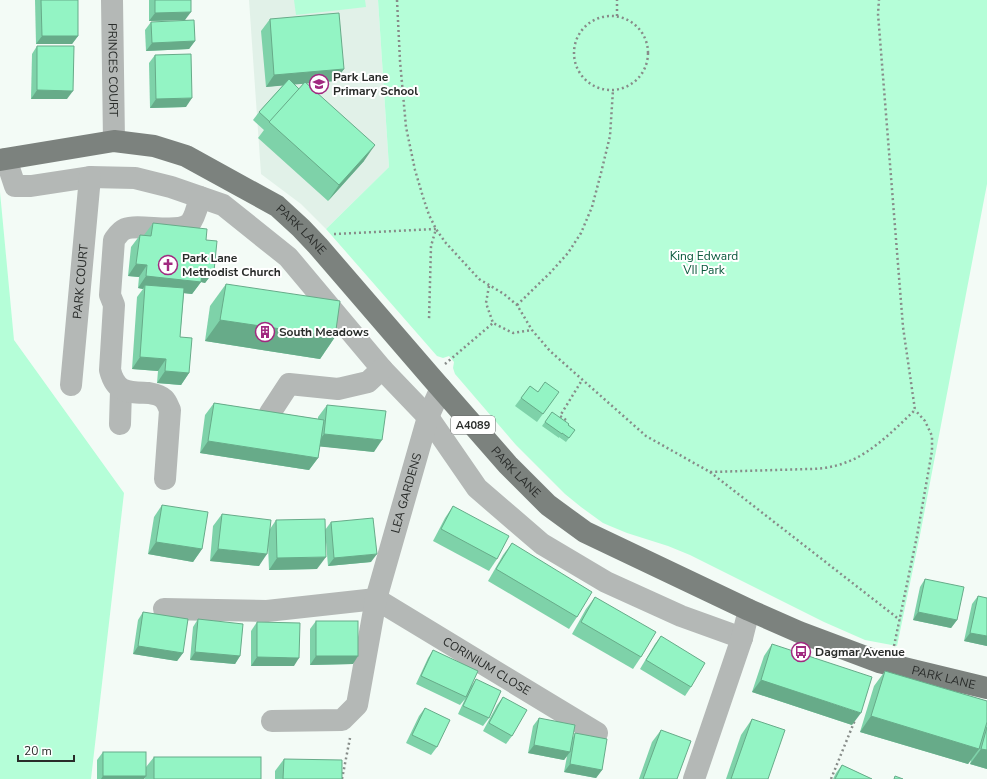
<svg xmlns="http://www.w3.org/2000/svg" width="987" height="779" font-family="'Nunito Sans',sans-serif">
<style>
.built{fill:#e1f1e8}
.green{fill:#b5fed8}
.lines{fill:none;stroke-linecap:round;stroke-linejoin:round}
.path{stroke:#878c89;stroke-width:2.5;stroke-dasharray:2 3;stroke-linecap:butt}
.minor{stroke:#b4b8b6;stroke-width:22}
.major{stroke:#7c827e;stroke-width:22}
.wall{fill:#7ed2a9;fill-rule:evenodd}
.shaded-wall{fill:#67ab89}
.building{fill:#93f4c4;stroke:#67ab89}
.labels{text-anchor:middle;stroke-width:4;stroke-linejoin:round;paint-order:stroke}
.shield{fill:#fff;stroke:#696b6a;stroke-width:1}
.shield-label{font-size:11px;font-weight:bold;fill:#292c2a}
.street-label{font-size:12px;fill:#292c2a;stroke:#fff}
.poi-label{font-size:12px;font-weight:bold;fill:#292c2a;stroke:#fff;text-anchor:start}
.park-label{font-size:12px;fill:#09583b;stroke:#fff}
</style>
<rect width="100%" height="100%" fill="#f3fbf6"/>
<polygon class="built" points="249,0 378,0 389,167 326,229 301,204 261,174"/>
<g class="green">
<polygon points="294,0 365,0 366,7 296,15"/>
<polygon points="378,0 987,0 987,184 920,535 897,646 865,640 824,622 690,555 668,546 627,533 610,526 603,523 581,507 565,494 516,445 455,374 453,368 454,362 449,356 443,358 437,356 326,229 389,167"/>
<polygon points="0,192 14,340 124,493 91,779 0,779"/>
</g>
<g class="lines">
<g class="path">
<path d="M397 0 400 61 406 127 415 170 423 197 429 215 436 229 445 242 479 279 504 294 517 305 532 330 550 351 646 436 710 472 808 469C821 469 835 467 847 462 872 453 896 428 915 410L903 327 878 14 879 0"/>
<circle cx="611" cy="53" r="37"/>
<polyline points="617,16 617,0"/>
<polyline points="334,234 436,229 431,246 429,320"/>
<polyline points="489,286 486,303 493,323 513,333 532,330"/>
<polyline points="517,305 550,273 568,253 581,233 592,207 601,173 610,136 613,90"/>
<polyline points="445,364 493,323"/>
<polyline points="566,420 560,416 582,380"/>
<polyline points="710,472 900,620"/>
<polyline points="894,646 917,536 932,451 932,436 925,421 915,410"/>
<polyline points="342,779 350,738"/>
<polyline points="831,779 855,720"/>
</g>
<g class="minor">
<path id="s1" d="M112 0 114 141"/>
<polyline points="6,159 15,186 31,186 90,177 135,178 171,187 223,205 288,257 382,369 428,417 477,488 542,544 606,582 681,616 742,638"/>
<path id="s2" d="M71 385 90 177"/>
<polyline points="270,413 289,384 338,389 368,382 382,369"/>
<polyline points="120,424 121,390"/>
<path d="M165 479 170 410C168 406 167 402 164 399 160 395 155 394 149 393 129 392 116 394 110 370L114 305 110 295 114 240C117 236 120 231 125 229 140 223 179 235 190 223 195 218 198 204 200 197"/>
<path id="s3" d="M164 609 267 611 376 599 597 733"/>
<path id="s4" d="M272 721 342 720 357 705 376 599 428 417 441 388"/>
<polyline points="694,779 742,638 749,610"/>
</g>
<path class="major" id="s5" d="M0 160 114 141 154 146 186 156 277 206 301 228 318 246 431 377 508 465 548 505 585 532 749 610 799 632 879 662 987 688"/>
</g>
<g class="wall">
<polygon points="35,0 78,0 78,36 72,44 36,44"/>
<polygon points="149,0 191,0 185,20 149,21"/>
<path d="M270 19 344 69 335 81 307 83 364 161 328 201 258 138 264 130 253 120 259 112 283 85 266 87 261 31ZM294 84H304L299 89Z"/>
<polygon points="151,22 195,41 189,49 146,51 145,30"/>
<polygon points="37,46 67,99 31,99 32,54"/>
<polygon points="155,55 186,107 150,108 149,63"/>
<polygon points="153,223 206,240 214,271 205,283 201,282 192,294 184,293 180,337 189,373 181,385 157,383 158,371 132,369 137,297 143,289 138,288 139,277 128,276 131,247 140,235 144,235"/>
<polygon points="226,284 335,337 320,359 205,341 210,306"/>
<polygon points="530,386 538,392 553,400 537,422 515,406"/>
<polygon points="214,403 318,419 318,417 327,405 374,452 319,446 318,458 309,470 200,453 205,415"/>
<polygon points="552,412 575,430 566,442 559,437 559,438 542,426"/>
<polygon points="162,505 202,549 193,562 148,554 154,517"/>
<polygon points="453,506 497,559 489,571 433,541 445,518"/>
<polygon points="222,514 270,529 276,520 317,569 269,570 268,545 259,566 210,561 213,526"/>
<polygon points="331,522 371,562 328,566 325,530"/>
<polygon points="512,543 577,617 569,629 488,581 503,555"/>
<polygon points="925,579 957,620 951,628 913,620 920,587"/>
<polygon points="978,596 987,646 964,641 972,604"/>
<polygon points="595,597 641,657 633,669 572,634 586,609"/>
<polygon points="143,612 183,653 177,661 133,654 138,620"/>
<polygon points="198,619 240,656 235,664 190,660 193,627"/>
<polygon points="316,621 353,664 310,665 310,629"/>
<polygon points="257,622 294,666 251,666 251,631"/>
<polygon points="661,636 691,687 685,696 640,669 655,644"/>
<polygon points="772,644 852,725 752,692 764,656"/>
<polygon points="433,650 472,685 476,679 489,718 483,726 458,714 465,699 460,705 416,684 428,658"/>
<polygon points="885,671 987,701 987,769 970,764 971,760 968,764 860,732 874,686"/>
<polygon points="503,697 512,736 506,744 483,731 497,705"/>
<polygon points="425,708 437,747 431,755 406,743 419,716"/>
<polygon points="539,718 573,737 575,733 602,770 596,778 564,772 567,756 564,760 528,753 533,726"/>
<polygon points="752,719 768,779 726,779 741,735"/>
<polygon points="661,730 677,779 639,779 652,742"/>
<polygon points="103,752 146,767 154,757 261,779 145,779 145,778 144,779 97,779 97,760"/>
<polygon points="284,759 342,779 275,779 275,771"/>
<polygon points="842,765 872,779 833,779 836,773"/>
</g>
<g class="shaded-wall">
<polygon points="191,12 185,20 149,21 155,13"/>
<polygon points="42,36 78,36 72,44 36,44"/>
<polygon points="195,41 189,49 146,51 152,43"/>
<polygon points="344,69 335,81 266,87 274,75"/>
<polygon points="37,90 73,91 67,99 31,99"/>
<polygon points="192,98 186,107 150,108 156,99"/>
<polygon points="375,145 364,161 328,201 339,185"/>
<polygon points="136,264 147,265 139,277 128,276"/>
<polygon points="202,269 214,271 205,283 201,282 192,294 145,289 145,285 143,289 138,288 146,276"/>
<polygon points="220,320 335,337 320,359 205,341"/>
<polygon points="140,357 166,359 158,371 132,369"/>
<polygon points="165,371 189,373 181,385 157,383"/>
<polygon points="324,434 382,440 374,452 315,446"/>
<polygon points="208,441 318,458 309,470 200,453"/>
<polygon points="156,542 202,549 193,562 148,554"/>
<polygon points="218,549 267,554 259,566 210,561"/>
<polygon points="377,554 371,562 328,566 334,558"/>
<polygon points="326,557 317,569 269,570 277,558"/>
<polygon points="918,612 957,620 951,628 913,620"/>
<polygon points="970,633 987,636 987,646 964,641"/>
<polygon points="138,646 183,653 177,661 133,654"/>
<polygon points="195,652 240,656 235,664 190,660"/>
<polygon points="316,656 358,656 353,664 310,665"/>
<polygon points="257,657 299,658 294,666 251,666"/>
<polygon points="761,680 861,713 852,725 752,692"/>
<polygon points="871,716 979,749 968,764 860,732"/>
<polygon points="534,745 570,752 564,760 528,753"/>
<polygon points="981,749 987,750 987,769 970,764"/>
<polygon points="570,764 602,770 596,778 564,772"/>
<polygon points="103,776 146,776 144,779 101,779"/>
</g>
<g class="building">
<polygon points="41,0 78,0 78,36 42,36"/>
<polygon points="155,0 191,0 191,12 155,13"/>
<polygon points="339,13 344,69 274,75 270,19"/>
<polygon points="194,20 195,41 152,43 151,22"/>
<polygon points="37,46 74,46 73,91 37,90"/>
<polygon points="191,54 192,98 156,99 155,55"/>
<polygon points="289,79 299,89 270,122 259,112"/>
<polygon points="305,82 375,145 339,185 269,122"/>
<polygon points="153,223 207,229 206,240 217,241 214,271 202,269 201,282 146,276 147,265 136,264 140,235 151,236"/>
<polygon points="226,284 340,301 335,337 220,320"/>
<polygon points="145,285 184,288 180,337 192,338 189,373 165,371 166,359 140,357"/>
<polygon points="545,382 559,392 543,414 521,398 530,386 538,392"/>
<polygon points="214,403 324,420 318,458 208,441"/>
<polygon points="327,405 386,411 382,440 324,434"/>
<polygon points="552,412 569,424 568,425 575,430 569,438 562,433 562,434 545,422"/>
<polygon points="162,505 208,512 202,549 156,542"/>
<polygon points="453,506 509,536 497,559 441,529"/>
<polygon points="222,514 271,520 267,554 218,549"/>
<polygon points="373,518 377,554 334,558 331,522"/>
<polygon points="325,519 326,557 277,558 276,520"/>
<polygon points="512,543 592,592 577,617 496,569"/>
<polygon points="925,579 964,587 957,620 918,612"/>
<polygon points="978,596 987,598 987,636 970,633"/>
<polygon points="595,597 656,632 641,657 581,622"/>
<polygon points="143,612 188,619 183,653 138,646"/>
<polygon points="198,619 243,624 240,656 195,652"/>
<rect x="316" y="621" width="42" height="35"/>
<polygon points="257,622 300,623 299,658 257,657"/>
<polygon points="661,636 705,663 691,687 646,660"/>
<polygon points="772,644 872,677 861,713 761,680"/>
<polygon points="433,650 478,671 466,697 421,676"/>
<polygon points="885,671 987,701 987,722 979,749 871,716"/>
<polygon points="476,679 501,691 489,718 463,706"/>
<polygon points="503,697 527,710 512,736 489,723"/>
<polygon points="425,708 450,720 437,747 412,735"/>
<polygon points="539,718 575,725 570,752 534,745"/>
<polygon points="752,719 785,730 768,779 731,779"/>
<polygon points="987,727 987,750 981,749"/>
<polygon points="661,730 691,741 677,779 643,779"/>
<polygon points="575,733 607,739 602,770 570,764"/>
<rect x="103" y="752" width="43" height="24"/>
<rect x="154" y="757" width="107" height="22"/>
<polygon points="284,759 342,760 342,779 283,779"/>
<polygon points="842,765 872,779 835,779"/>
<polygon points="895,776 903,779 894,779"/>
</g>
<defs>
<g id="school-ring" transform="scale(1)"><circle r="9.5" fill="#fff" stroke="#a12980" stroke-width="1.5"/><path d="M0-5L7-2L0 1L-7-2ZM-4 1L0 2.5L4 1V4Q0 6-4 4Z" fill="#a12980"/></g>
<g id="church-ring" transform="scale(1)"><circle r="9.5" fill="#fff" stroke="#a12980" stroke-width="1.5"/><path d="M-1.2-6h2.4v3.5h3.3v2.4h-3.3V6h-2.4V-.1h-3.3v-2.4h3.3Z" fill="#a12980"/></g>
<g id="building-ring" transform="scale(1)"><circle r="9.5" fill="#fff" stroke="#a12980" stroke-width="1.5"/><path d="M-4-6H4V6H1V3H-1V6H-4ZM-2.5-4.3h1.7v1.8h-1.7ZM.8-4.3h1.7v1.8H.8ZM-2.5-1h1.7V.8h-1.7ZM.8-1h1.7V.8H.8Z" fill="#a12980"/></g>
<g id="bus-ring" transform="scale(1)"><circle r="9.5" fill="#fff" stroke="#a12980" stroke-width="1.5"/><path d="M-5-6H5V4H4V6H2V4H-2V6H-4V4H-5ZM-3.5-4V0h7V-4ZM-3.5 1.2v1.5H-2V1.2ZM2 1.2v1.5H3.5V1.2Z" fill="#a12980"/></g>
</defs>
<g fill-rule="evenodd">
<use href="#school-ring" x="319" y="84"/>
<use href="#church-ring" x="168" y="265"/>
<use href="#building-ring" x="265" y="332"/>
<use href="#bus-ring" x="801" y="652"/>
</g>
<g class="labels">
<rect class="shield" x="451" y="416" width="44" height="18" rx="3"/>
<g class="shield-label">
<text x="473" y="429">A4089</text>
</g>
<g class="street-label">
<text dy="4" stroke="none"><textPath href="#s1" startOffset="70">PRINCES COURT</textPath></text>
<text dy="4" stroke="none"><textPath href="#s5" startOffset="327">PARK LANE</textPath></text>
<text dy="4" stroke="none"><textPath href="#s2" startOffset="104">PARK COURT</textPath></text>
<text dy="4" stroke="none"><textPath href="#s5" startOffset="651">PARK LANE</textPath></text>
<text dy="4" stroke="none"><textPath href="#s4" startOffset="309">LEA GARDENS</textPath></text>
<text dy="4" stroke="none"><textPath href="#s3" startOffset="342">CORINIUM CLOSE</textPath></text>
<text dy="4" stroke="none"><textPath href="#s5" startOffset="1131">PARK LANE</textPath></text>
</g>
<g class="poi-label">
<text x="333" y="81">Park Lane<tspan x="333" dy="14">Primary School</tspan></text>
<text x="182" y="262">Park Lane<tspan x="182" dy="14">Methodist Church</tspan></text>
<text x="279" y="336">South Meadows</text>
<text x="815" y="656">Dagmar Avenue</text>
</g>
<g class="park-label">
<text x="704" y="260">King Edward<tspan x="704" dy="14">VII Park</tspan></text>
</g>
</g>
<path d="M18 755v6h56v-6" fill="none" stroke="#292c2a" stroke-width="2"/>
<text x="24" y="755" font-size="12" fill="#292c2a" stroke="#ffffff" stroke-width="3" paint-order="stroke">20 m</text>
</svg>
